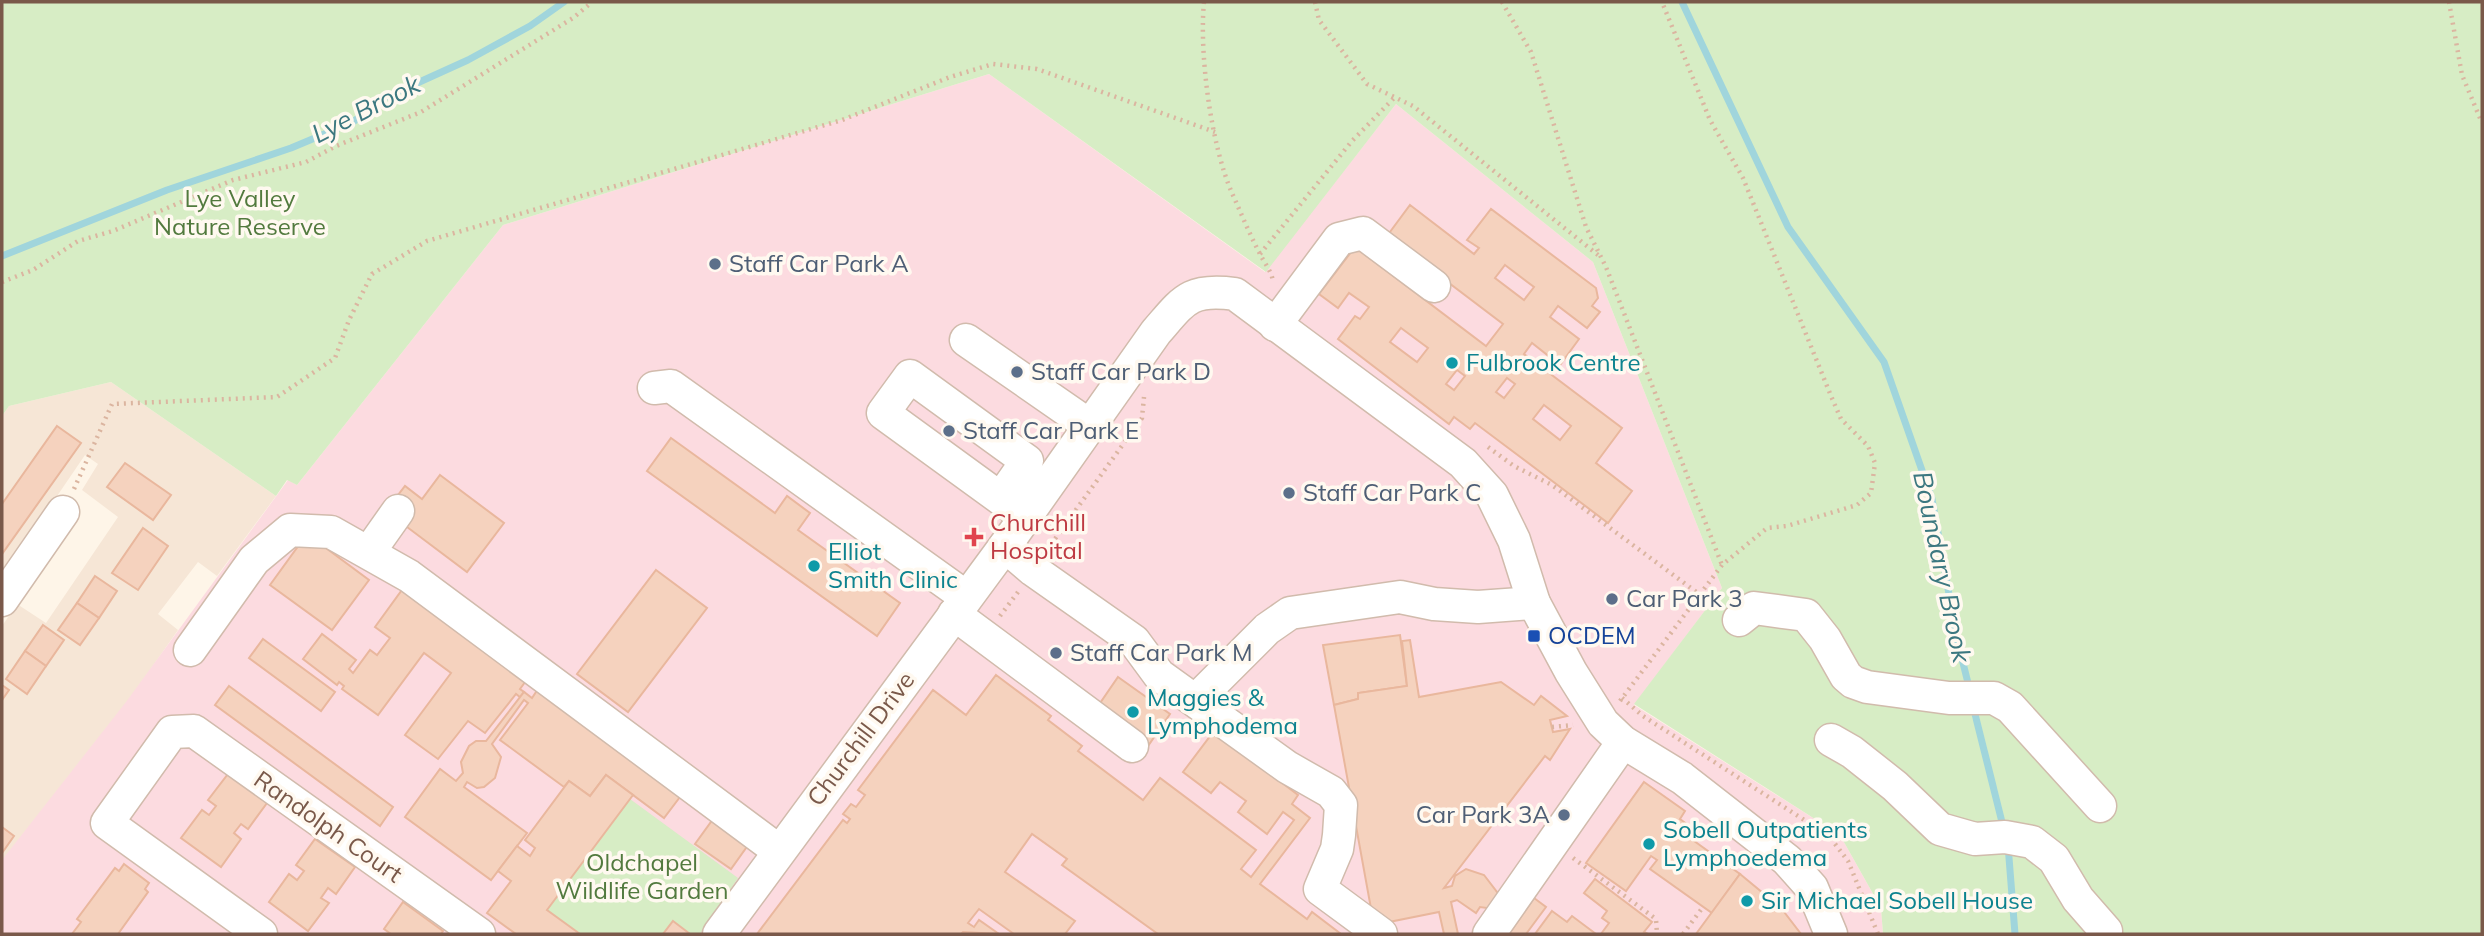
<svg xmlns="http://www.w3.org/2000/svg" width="2484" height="936" font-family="Mulish,sans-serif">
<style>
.residential{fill:#f6e6d6}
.medical{fill:#fcdbe0}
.green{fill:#d7edc5}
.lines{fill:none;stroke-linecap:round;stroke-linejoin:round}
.stream{stroke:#a0d5dc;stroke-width:7}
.building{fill:#f5d2be;stroke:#e9b79d;stroke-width:2;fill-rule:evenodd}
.minor-casing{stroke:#d1bbac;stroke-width:35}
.path{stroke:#dbb5a0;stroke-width:4.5;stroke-dasharray:2 5;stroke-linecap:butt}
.minor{stroke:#fff;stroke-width:32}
.service-dot{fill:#5c6f8a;stroke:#fff9f0;stroke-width:2.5}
.culture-dot{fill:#0f9aa8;stroke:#fff9f0;stroke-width:2.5}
.health-dot{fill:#e0444e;stroke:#fff9f0;stroke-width:2.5}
.transit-dot{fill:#1a4fb4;stroke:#fff9f0;stroke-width:2.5}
.labels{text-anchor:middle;stroke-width:7;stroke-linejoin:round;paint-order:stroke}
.park-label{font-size:24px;fill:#527a3e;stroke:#fff9f0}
.service-label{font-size:24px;fill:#4e5e75;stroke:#fff9f0;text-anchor:start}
.culture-label{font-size:24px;fill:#0d838f;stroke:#fff9f0;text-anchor:start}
.health-label{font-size:24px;fill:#be3a42;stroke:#fff9f0;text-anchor:start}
.transit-label{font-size:24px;fill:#164399;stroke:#fff9f0;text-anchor:start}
.street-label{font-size:24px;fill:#7a594a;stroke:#fff9f0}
.water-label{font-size:26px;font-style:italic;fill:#3c7880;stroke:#fff9f0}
</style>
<rect width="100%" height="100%" fill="#fef5e8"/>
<polygon class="residential" points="111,382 276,496 217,576 198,562 158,614 178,630 145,677 2,934 2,626 17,604 46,623 118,517 82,490 98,464 85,455 2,577 2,416 9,406"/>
<polygon class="medical" points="989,74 1265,272 1396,104 1593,262 1722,588 1634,705 1840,835 1881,908 1883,934 2,934 2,860 126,702 288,480 297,485 503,225"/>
<g class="green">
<polygon points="2,2 2482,2 2482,934 1883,934 1881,908 1840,835 1634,704 1722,588 1593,262 1396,104 1266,272 989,74 503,225 297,485 287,480 276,496 111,382 9,406 2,416"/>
<polygon points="630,799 738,878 700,934 690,934 673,922 663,934 580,934 547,910"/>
</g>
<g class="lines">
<g class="stream">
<polyline points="1682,2 1788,227 1884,362 1932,499 1957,639 1970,691"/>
<polyline points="2,256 167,190 291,148 353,122 382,99 468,60 530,26 564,2"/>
<polyline points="1973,706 2004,830"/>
<polyline points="2008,845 2015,934"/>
</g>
</g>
<g class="building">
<path d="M1410 205 1474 254 1479 248 1467 240 1491 209 1596 288 1598 298 1592 306 1600 312 1587 328 1558 306 1550 317 1579 339 1560 365 1532 343 1524 354 1622 428 1596 463 1632 491 1608 523 1475 423 1470 429 1454 417 1449 424 1338 339 1355 316 1360 319 1369 307 1349 293 1338 308 1319 294 1355 247 1486 346 1503 324 1387 236ZM1505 265 1534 287 1524 300 1495 278ZM1401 328 1428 348 1417 362 1390 342ZM1457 370 1465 376 1454 390 1446 384ZM1507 378 1515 384 1504 398 1496 392ZM1544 405 1571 426 1560 440 1533 419Z"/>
<polygon points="57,426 81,443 2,554 2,504"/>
<polygon points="671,438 775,513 787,496 810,513 798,530 900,603 877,636 647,471"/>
<polygon points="125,463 171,495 153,520 107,487"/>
<polygon points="440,475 504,523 467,572 403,524 395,499 405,486 422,499"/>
<polygon points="143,528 168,546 138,590 112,573"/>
<polygon points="307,534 369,580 332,630 270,585"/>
<polygon points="656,570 707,608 628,712 577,674"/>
<polygon points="95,576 117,591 99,618 77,603"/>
<polygon points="407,583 531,674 520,689 524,692 520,697 516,694 485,733 468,721 438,759 405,735 451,673 424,653 378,715 342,689 344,686 339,682 337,685 303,659 322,634 356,660 349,669 353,673 370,650 377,655 390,638 375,627"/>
<polygon points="77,603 99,618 80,645 58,630"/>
<polygon points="43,625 64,640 46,666 25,651"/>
<polygon points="1400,635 1407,686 1358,693 1358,699 1334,705 1323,645"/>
<polygon points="263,639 335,692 321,711 249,658"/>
<polygon points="1410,640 1419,697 1501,682 1534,705 1541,696 1567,716 1550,720 1553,732 1570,729 1550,760 1545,756 1444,888 1452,886 1455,876 1466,869 1484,875 1500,896 1494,909 1480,907 1476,913 1457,900 1451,902 1458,934 1444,934 1439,912 1374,925 1334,705 1358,699 1358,693 1407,686 1402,641"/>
<polygon points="25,651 46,666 27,694 6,679"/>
<polygon points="996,675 1051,716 1048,720 1082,746 1078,751 1143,800 1160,778 1256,850 1241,869 1251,877 1294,820 1283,812 1267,834 1238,812 1246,801 1220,782 1211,793 1183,772 1214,731 1298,795 1292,804 1310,818 1260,884 1307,919 1312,912 1341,934 1158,934 1062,865 1067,859 1032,834 1005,872 1075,921 1065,934 1014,934 979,909 968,923 974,927 979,920 999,934 963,932 961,934 757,934 843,820 847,823 850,819 843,814 851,804 856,807 865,795 858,790 933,690 966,715"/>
<polygon points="1118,677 1170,714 1148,746 1096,709"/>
<polygon points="542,683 686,789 664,818 606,775 590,796 569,781 564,787 500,740 528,703 524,700 492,744 501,757 495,778 484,787 477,788 467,782 464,787 527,833 491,880 405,817 440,769 456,781 463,773 461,762 469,746 476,741 486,741 524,692 532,698"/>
<polygon points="2,685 9,690 2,700"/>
<polygon points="229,686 393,807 380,826 215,705"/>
<polygon points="228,774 267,803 248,829 241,824 234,833 241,839 221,867 181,838 202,810 209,815 216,806 208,800"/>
<polygon points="606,775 633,795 547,910 580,934 516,934 487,913 511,881 498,871 517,846 530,856 535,848 525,840 569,781 590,796"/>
<polygon points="1644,782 1685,811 1680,819 1688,825 1683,833 1740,874 1712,913 1650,869 1657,860 1651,856 1626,891 1586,863"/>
<polygon points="716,815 751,841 731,869 695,844"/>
<polygon points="2,827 14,836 2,853"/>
<polygon points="315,839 355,867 336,894 328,888 321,898 329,903 308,931 269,902 289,874 297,880 304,871 296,865"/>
<polygon points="124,864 149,883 145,889 148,892 118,934 72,934 81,922 77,919 115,868 119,871"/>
<polygon points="1740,874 1781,908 1801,934 1696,934"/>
<polygon points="1595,879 1652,922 1644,932 1648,934 1601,934 1609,923 1602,918 1607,911 1584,893"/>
<polygon points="1534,898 1546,907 1526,934 1509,934"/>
<polygon points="403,902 443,931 441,934 391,934 384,929"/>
<polygon points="1552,911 1567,922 1572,916 1596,934 1535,934"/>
<polygon points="673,921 690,934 663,934"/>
</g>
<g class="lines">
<g class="minor-casing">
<g id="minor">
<polyline points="1275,325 1339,239 1363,233 1434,286"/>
<polyline points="966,340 1090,426"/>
<polyline points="654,388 671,386 966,597"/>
<polyline points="1001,498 1027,461 910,376 883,413 1026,517"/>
<polyline points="1005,546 1033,570 1134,641 1159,675 1287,767 1331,792 1341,805 1339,835 1337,849 1320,889 1381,934"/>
<polyline points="369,552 398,511"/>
<polyline points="2,600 63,512"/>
<polyline points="954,614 1132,746"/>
<polyline points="1739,620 1754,608 1806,615 1825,639 1846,676 1853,682 1867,687 1949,698 1994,698 2010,707 2100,806"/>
<polyline points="190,650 254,560 290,530 331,532 409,576 779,851"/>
<polyline points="1196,700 1267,629 1290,613 1400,597 1434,604 1478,607 1534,603"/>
<polyline points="1831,740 1852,752 1895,786 1940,829 1975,839 2005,837 2032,842 2054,859 2078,899 2106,931"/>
<polyline points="261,934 107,823 172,732 194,731 479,934"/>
<path d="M719 934 1005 546 1156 332C1184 300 1189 288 1235 294L1463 463 1492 495 1514 540 1534 603 1571 672 1603 723 1623 742 1682 778 1787 860 1812 888 1831 934"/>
<polyline points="1489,934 1623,742"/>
</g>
</g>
<g class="path">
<path d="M1204 2C1199 54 1211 145 1232 193 1241 213 1249 233 1259 252 1264 263 1271 270 1273 281"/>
<polyline points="1315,2 1319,20 1367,84 1413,106 1598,255"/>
<polyline points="1502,2 1531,52 1586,227 1606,267 1722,565"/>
<polyline points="2449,2 2462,75 2482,123"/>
<polyline points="1260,254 1352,141 1394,98"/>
<polyline points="2,282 33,270 78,241 113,231 233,180 306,162 336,146 421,112 573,18 592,2"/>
<polyline points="1488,447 1514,466 1552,485 1699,594"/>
<polyline points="74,489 112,404 277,397 335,358 349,320 372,274 427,241 842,120 950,77 993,64 1037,69 1215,132"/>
<polyline points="1047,550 1142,418 1144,397"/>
<polyline points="1000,616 1018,592"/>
<polyline points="1622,698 1643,716 1829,836 1848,861 1878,934"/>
<polyline points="1620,701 1722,565 1767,528 1787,526 1857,505 1871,493 1875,463 1868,446 1841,419 1831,396 1743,178 1710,120 1662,2"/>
<polyline points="1552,727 1573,725"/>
<polyline points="1573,858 1656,919 1657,934"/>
<polyline points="1731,868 1739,856"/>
<polyline points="1683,934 1703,907"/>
</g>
<use href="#minor" class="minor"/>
</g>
<g class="service-dot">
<circle cx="715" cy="264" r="7"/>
<circle cx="1017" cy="372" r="7"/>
<circle cx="949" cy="431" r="7"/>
<circle cx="1289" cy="493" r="7"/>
<circle cx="1612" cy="599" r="7"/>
<circle cx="1056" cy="653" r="7"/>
<circle cx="1564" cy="815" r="7"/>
</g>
<g class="culture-dot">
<circle cx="1452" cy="363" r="7"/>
<circle cx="814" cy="566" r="7"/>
<circle cx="1133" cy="712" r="7"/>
<circle cx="1649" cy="844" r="7"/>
<circle cx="1747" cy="901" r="7"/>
</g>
<path class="health-dot" d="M970.5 526.5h7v7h7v7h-7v7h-7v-7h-7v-7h7z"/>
<rect class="transit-dot" x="1527" y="629" width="14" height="14" rx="3.5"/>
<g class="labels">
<g class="park-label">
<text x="240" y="207">Lye Valley<tspan x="240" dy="28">Nature Reserve</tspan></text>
<text x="642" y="871">Oldchapel<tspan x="642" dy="28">Wildlife Garden</tspan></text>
</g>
<g class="service-label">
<text x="729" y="272">Staff Car Park A</text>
<text x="1031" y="380">Staff Car Park D</text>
<text x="963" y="439">Staff Car Park E</text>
<text x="1303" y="501">Staff Car Park C</text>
<text x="1626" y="607">Car Park 3</text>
<text x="1070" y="661">Staff Car Park M</text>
<text x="1550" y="823" text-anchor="end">Car Park 3A</text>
</g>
<g class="culture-label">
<text x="1466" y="371">Fulbrook Centre</text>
<text x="828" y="560">Elliot<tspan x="828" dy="28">Smith Clinic</tspan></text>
<text x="1147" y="706">Maggies &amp;<tspan x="1147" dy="28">Lymphodema</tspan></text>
<text x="1663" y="838">Sobell Outpatients<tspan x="1663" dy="28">Lymphoedema</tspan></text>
<text x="1761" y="909">Sir Michael Sobell House</text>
</g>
<g class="health-label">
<text x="990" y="531">Churchill<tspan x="990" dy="28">Hospital</tspan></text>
</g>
<g class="transit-label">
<text x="1548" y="644">OCDEM</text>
</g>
<g class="street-label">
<text transform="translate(861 739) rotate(-53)" y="8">Churchill Drive</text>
<text transform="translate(328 827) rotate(35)" y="8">Randolph Court</text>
</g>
<g class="water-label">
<text transform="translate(366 109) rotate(-27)" y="9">Lye Brook</text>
<text transform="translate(1942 567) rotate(78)" y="9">Boundary Brook</text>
</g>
</g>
<rect width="2484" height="936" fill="none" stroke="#7a594a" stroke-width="7"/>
</svg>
